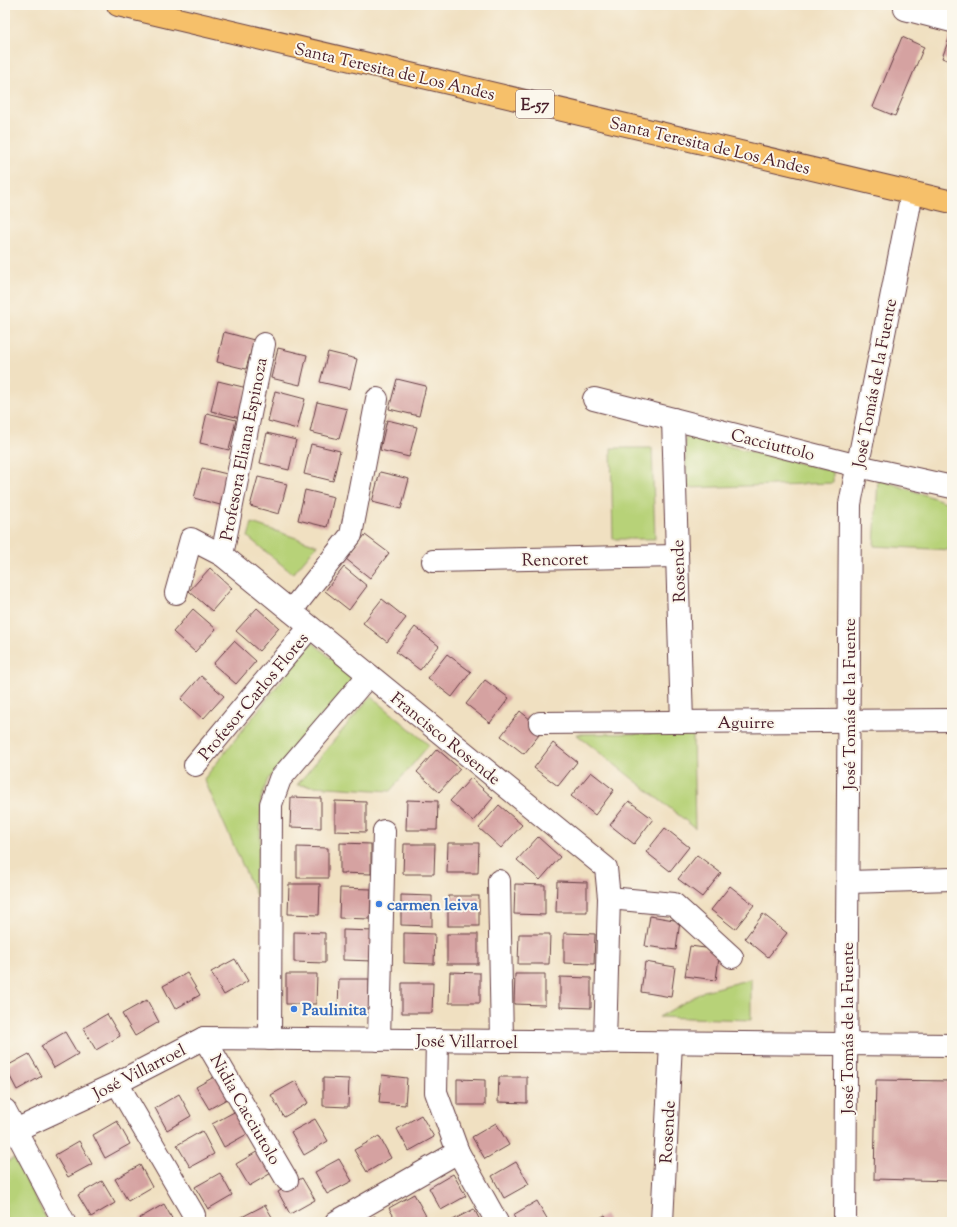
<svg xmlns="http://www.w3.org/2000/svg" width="957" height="1227" font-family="'Sorts Mill Goudy',serif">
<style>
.green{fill:#b7d278;stroke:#807852}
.building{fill:#d5a2a1}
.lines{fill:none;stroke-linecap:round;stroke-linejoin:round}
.street-casing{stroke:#633c42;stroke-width:24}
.primary-casing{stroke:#633c42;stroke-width:24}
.street{stroke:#fff;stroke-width:22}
.primary{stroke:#f6c06b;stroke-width:22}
.shop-dot{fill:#3f7fe0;stroke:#fbf7ec;stroke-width:1.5}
.labels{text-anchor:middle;stroke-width:4;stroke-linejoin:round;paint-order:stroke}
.shield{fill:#fbf7ec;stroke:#7f6065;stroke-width:1}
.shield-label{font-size:16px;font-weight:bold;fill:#4a1f2b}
.street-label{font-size:17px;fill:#4a1f2b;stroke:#fbf7ec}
.shop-label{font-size:17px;font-weight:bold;fill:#366cbe;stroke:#fbf7ec;text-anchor:start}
</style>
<rect width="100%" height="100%" fill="#fbf7ec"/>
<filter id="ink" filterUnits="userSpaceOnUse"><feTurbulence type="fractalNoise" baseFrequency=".025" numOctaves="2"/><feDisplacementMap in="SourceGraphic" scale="8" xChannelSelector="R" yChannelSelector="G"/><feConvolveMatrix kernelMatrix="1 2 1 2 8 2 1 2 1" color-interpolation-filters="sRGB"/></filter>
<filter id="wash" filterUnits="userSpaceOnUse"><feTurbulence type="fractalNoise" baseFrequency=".012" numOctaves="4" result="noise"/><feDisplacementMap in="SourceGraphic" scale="16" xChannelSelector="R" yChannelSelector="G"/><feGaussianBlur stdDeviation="0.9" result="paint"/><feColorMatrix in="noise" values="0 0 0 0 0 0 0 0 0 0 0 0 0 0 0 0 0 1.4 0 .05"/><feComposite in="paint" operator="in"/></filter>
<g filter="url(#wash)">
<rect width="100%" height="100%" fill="#f0e0c1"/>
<g class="green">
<polygon points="685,436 833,471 833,483 687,488"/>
<polygon points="611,448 652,448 655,539 613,539"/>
<polygon points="878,479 952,504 952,550 874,546"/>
<polygon points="252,523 317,545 293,574 248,537"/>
<polygon points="312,642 354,678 268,779 261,798 259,902 204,779"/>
<polygon points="371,696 429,745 390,791 297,785"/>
<polygon points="693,733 695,828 576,734"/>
<polygon points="751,979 751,1020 659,1017 704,991"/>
<polygon points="14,1158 48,1222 5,1222 5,1163"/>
</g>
<g id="blocks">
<g class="building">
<polygon points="950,36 952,36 952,62 942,58"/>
<polygon points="902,37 924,47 895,116 873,107"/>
<polygon points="224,332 254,340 246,369 217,362"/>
<polygon points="278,348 307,355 300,385 271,378"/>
<polygon points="328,352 357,359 350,389 320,382"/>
<polygon points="397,379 426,386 419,416 389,409"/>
<polygon points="218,381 247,388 240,418 211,411"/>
<polygon points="275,391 305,399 297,429 268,421"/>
<polygon points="317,402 347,409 339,439 310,432"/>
<polygon points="207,413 236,420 229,450 200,443"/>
<polygon points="387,420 417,427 409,457 380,450"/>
<polygon points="267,433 296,440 289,470 260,463"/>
<polygon points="311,444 340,451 333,481 304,474"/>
<polygon points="202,468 231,475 224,506 194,498"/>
<polygon points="380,472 409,479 401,509 372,502"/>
<polygon points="258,477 287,484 279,514 250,506"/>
<polygon points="305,490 334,497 327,527 298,520"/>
<polygon points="365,535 389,553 370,578 346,559"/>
<polygon points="344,567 367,586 349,610 325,591"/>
<polygon points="210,568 232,588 212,611 189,591"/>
<polygon points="382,599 406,618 387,642 363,623"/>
<polygon points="257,608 279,628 259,651 236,631"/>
<polygon points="193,609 216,629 195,652 173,632"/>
<polygon points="415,627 439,646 420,670 396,652"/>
<polygon points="234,641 256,661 236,684 213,664"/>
<polygon points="447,654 471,672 452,697 428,678"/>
<polygon points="201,676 224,696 203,719 181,699"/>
<polygon points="485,680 509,698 490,723 466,704"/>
<polygon points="520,711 543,730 524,754 501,736"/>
<polygon points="553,743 577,762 558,786 534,768"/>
<polygon points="437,749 460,769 439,792 417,772"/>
<polygon points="591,772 614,790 595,815 571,796"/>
<polygon points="471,778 493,798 473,821 450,801"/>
<polygon points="291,797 321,798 321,828 290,827"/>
<polygon points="407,800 438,801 437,830 406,830"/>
<polygon points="335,801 366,802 366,832 335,831"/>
<polygon points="629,801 653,819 634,844 610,825"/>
<polygon points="499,805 522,825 501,848 479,828"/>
<polygon points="665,828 689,847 670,871 646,852"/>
<polygon points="538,837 560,857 540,880 517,860"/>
<polygon points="340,843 371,844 371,874 340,873"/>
<polygon points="448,843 479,843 478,873 447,873"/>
<polygon points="404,844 435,844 434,874 403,874"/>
<polygon points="297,847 328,848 328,878 297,878"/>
<polygon points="697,855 721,873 702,897 678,879"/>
<polygon points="557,881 587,882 587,912 556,912"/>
<polygon points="289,884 320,884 319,915 288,914"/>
<polygon points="515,884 545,885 545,915 514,914"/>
<polygon points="730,886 754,905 735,929 711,910"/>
<polygon points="340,888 371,889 370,919 339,918"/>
<polygon points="401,895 432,896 432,926 401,925"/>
<rect x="448" y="896" width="31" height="30"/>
<polygon points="763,914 787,933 768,957 745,938"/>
<polygon points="650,916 680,921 676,950 645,946"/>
<polygon points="343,930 374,931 373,961 343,960"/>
<polygon points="294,932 325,933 325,963 294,962"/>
<polygon points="404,933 435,934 434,964 404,963"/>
<polygon points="564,933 595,934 594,964 564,963"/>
<rect x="447" y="934" width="31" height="30"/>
<polygon points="519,934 550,934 549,964 518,964"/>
<polygon points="690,946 720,950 716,980 685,976"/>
<polygon points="235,959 248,981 224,995 211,972"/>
<polygon points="645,962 675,967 671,997 641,992"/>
<polygon points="450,972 480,973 480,1003 449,1003"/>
<polygon points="187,973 200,995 175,1009 163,986"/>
<polygon points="286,974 317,974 316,1004 286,1004"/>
<polygon points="515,974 545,974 545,1005 514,1004"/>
<polygon points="560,977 591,978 591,1008 560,1007"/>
<polygon points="339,979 369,979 369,1009 338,1009"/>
<polygon points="402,983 433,983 432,1013 402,1013"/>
<polygon points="147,1000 159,1022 135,1036 122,1014"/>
<polygon points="107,1014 120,1036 96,1050 83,1028"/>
<polygon points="65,1032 78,1054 54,1068 41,1046"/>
<polygon points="29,1054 42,1076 17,1090 5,1067"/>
<polygon points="221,1073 234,1095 209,1109 196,1087"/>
<polygon points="382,1075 407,1078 405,1105 379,1103"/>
<polygon points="499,1077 527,1077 527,1103 498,1102"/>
<polygon points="323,1078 349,1079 348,1107 323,1106"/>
<polygon points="457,1079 485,1080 485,1105 457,1105"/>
<polygon points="876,1080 952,1081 952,1181 874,1179"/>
<polygon points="296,1081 308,1103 284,1117 271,1095"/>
<polygon points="179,1094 191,1116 167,1130 155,1108"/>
<polygon points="236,1111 249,1133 224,1147 212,1124"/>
<polygon points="421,1115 434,1137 409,1151 397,1129"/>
<polygon points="315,1119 328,1141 304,1155 291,1132"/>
<polygon points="117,1121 130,1144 105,1158 93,1135"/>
<polygon points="496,1123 509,1145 485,1159 472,1137"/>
<polygon points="202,1131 214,1154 190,1167 177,1145"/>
<polygon points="379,1136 391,1158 367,1172 354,1150"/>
<polygon points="79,1141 92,1164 68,1177 55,1155"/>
<polygon points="260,1150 273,1172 249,1186 236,1164"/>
<polygon points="339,1159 352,1181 327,1194 315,1172"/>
<polygon points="516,1162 529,1184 504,1198 492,1176"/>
<polygon points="140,1165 152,1187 128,1201 115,1179"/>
<polygon points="220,1173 232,1195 208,1209 195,1187"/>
<polygon points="453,1174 466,1196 441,1210 429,1188"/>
<polygon points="302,1178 315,1200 290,1214 278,1192"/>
<polygon points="102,1181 115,1203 91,1217 78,1195"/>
<polygon points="414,1194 426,1216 416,1222 397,1222 389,1208"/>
<polygon points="537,1201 549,1222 517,1222 513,1215"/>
<polygon points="164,1204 174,1222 142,1222 140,1218"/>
<polygon points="265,1205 275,1222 242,1222 240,1218"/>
<polygon points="474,1209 481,1222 449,1222"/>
<polygon points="605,1215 609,1222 593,1222"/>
<polygon points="375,1216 379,1222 365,1222"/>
</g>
</g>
</g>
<g filter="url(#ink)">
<use href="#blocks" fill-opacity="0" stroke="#633c42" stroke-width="1"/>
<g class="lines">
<g class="street-casing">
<g id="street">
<polyline points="905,5 905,9 952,21"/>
<polyline points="594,399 858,466 952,487"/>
<polyline points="673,419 682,722"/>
<polyline points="222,555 264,344"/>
<polyline points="433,561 677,556"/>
<polyline points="176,593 191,539 222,555 606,868 609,898 605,1042"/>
<polyline points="291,611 351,535 377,399"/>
<polyline points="540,723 952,720"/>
<polyline points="195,765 310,627"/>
<polyline points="499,881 502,1041"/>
<polyline points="848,882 952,879"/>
<polyline points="609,898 674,904 732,957"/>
<polyline points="204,1038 287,1180"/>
<polyline points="270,1039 271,804 280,779 369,675"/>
<polyline points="379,1040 384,831"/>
<polyline points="437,1040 436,1092 458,1152 497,1222"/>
<polyline points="117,1083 194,1215"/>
<polyline points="5,1110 64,1222"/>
<polyline points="5,1135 117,1083 204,1038 952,1045"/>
<polyline points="336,1222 458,1152"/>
<polyline points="662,1222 671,1043"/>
<polyline points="845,1222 850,504 912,193"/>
</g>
</g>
<g class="primary-casing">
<polyline id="primary" points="118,5 952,202"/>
</g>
<use href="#street" class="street"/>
<use href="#primary" class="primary"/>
</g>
</g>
<g class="shop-dot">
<circle cx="379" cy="904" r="4"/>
<circle cx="294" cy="1009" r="4"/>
</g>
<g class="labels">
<rect class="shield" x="516" y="90" width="38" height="28" rx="3"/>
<g class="shield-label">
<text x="535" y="110">E-57</text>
</g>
<g class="street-label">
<text transform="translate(395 71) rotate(13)" y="6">Santa Teresita de Los Andes</text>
<text transform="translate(710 145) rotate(13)" y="6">Santa Teresita de Los Andes</text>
<text transform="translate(874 383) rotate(-79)" y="6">José Tomás de la Fuente</text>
<text transform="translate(773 444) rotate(14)" y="6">Cacciuttolo</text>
<text transform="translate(243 449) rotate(-79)" y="6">Profesora Eliana Espinoza</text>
<text transform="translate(555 559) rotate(-1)" y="6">Rencoret</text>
<text transform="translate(678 571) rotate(-92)" y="6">Rosende</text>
<text transform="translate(253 696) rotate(-50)" y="6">Profesor Carlos Flores</text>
<text transform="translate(849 704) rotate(-90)" y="6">José Tomás de la Fuente</text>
<text x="746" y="728">Aguirre</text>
<text transform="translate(446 738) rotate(39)" y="6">Francisco Rosende</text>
<text transform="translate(847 1028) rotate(-90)" y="6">José Tomás de la Fuente</text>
<text transform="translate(467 1041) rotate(1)" y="6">José Villarroel</text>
<text transform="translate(139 1071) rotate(-27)" y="6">José Villarroel</text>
<text transform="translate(246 1109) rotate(60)" y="6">Nidia Cacciutolo</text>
<text transform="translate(667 1132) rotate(-87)" y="6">Rosende</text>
</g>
<g class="shop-label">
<text x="387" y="910">carmen leiva</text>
<text x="302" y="1015">Paulinita</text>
</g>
</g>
<rect width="957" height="1227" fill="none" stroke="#fbf7ec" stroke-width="20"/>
</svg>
